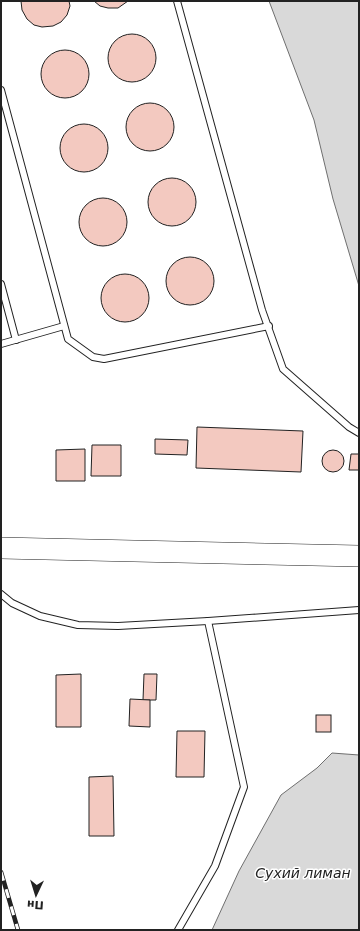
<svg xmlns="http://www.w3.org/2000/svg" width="360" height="931" font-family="'DejaVu Sans',sans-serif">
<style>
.water{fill:#d9d9d9;stroke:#6f6f6f}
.building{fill:#f3c9c0;stroke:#222}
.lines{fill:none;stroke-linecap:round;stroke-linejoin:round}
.service-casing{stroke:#222;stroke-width:8}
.primary-casing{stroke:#222;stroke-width:22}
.service{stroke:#fff;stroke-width:6}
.primary{stroke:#fff;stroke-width:21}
.rail-casing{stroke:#222;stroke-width:4.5}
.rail{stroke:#fff;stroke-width:3;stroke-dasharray:9;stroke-linecap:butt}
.labels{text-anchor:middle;stroke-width:3;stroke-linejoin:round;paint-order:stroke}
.water-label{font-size:14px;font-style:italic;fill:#222;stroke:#fff}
</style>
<rect width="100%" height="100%" fill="#fff"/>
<g class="water">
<polygon points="269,1 359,1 359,286 333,199 314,120"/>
<polygon points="332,753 359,755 359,930 212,930 239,871 281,795 317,768"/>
</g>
<g class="building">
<polygon points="21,1 69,1 70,6 67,15 61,22 53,26 42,27 34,25 27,19 22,10"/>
<polygon points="94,1 128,1 118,8 108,8 100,6"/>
<circle cx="132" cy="58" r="24"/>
<circle cx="65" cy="74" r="24"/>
<circle cx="150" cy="127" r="24"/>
<circle cx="84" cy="148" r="24"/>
<circle cx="172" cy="202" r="24"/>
<circle cx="103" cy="222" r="24"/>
<circle cx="190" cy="281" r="24"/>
<circle cx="125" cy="298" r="24"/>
<polygon points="197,427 303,431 301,472 196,468"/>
<polygon points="155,439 188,440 187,455 155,454"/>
<polygon points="92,445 121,445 121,476 91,476"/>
<polygon points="85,449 85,481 56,481 56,450"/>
<circle cx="333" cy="461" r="11"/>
<polygon points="351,454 359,454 359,470 349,470"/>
<polygon points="81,674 81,727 56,727 56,675"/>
<polygon points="144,674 157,674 156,700 143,700"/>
<polygon points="130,699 150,700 150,727 129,726"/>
<rect x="316" y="715" width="15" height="17"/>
<polygon points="177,731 205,731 204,777 176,777"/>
<polygon points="113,776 114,836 89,836 89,777"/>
</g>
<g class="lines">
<g class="service-casing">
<g id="service">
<polyline points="177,1 262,310 283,369 349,427 359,433"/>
<polyline points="1,90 68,339 93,357 104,359 269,326"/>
<polyline points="1,284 16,340"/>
<polyline points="1,344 64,326"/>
<polyline points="1,594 12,603 40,616 78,625 118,626 208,621 359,610"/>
<polyline points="178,930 215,866 244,787 208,621"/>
</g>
</g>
<g class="primary-casing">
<polyline id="primary" points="1,548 359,556"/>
</g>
<use href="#service" class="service"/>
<use href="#primary" class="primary"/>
<g class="rail-casing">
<polyline id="rail" points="1,872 18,930"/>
</g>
<use href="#rail" class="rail"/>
</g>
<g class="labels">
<g class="water-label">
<text x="303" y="878">Сухий лиман</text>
</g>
</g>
<rect width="360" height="931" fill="none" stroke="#222222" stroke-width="4"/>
<g transform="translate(36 895) rotate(184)" stroke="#ffffff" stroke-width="3" paint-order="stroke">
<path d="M0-3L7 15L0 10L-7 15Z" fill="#222222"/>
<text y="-6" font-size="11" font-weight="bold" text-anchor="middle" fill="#222222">Пн</text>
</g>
</svg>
